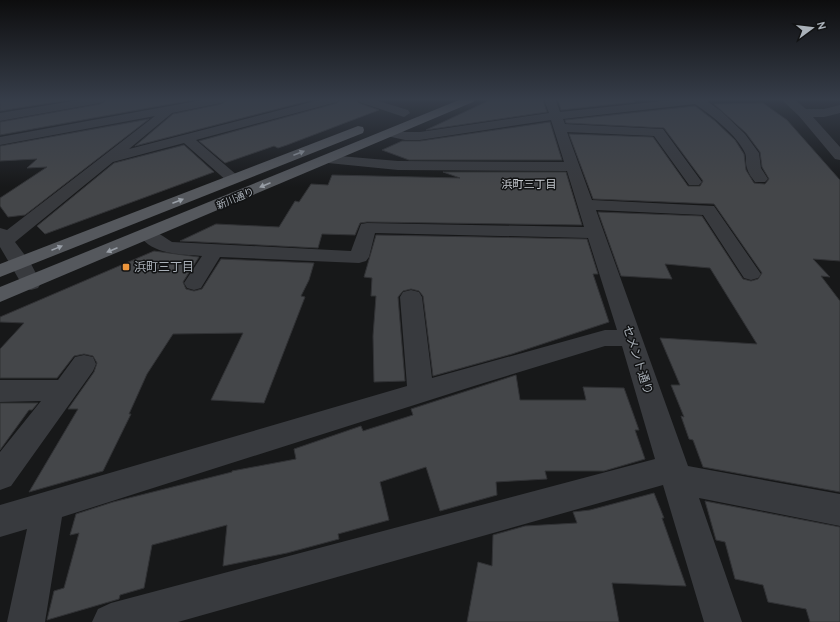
<svg xmlns="http://www.w3.org/2000/svg" width="840" height="622" font-family="Overpass,'Noto Sans JP',sans-serif">
<style>
.building{fill:#444649;stroke:#313235}
.lines{fill:none;stroke-linecap:round;stroke-linejoin:round}
.minor{fill:#383a3e;fill-rule:evenodd}
.major{fill:#55585d;fill-rule:evenodd}
.oneway{fill:#999fa7}
.poi-dot{fill:#ec953c;stroke:#121314;stroke-width:1.5}
.labels{text-anchor:middle;stroke-width:3;stroke-linejoin:round;paint-order:stroke}
.far-street-label{font-size:10px;fill:#aab1b9;stroke:#121314}
.far-neighbourhood-label{font-size:11px;fill:#cbcfd5;stroke:#121314}
.poi-label{font-size:12px;fill:#aab1b9;stroke:#121314;text-anchor:start}
.street-label{font-size:12px;fill:#aab1b9;stroke:#121314}
</style>
<rect width="100%" height="100%" fill="#171819"/>
<g class="building">
<polygon points="0,100 69,100 0,111"/>
<polygon points="107,100 193,100 0,135 0,122 100,104"/>
<polygon points="228,100 312,100 135,146 173,114 221,104"/>
<polygon points="340,100 356,100 359,103 379,110 287,145 278,148 274,146 225,163 199,141 337,103"/>
<polygon points="490,100 543,100 547,112 426,130"/>
<polygon points="558,100 633,100 635,102 561,110"/>
<polygon points="763,103 787,120 840,180 840,261 813,259 830,277 821,276 840,301 840,492 703,467 693,440 689,439 681,416 684,417 671,385 680,385 660,338 757,344 710,268 665,264 672,279 621,276 598,212 702,216 743,279 751,281 758,279 762,273 714,204 593,199 569,134 653,137 688,186 700,186 703,181 664,128 566,123 565,120 695,106 715,121 735,140 744,154 746,170 754,183 765,184 769,179 762,167 760,152 746,133 714,104"/>
<polygon points="149,119 25,215 8,217 0,206 0,198 47,167 27,168 37,159 0,161 0,146"/>
<polygon points="550,122 562,160 409,160 382,150 402,141 420,141"/>
<polygon points="184,145 214,172 45,234 37,226 114,163"/>
<polygon points="443,172 566,172 582,225 367,222 360,223 355,235 322,234 318,248 180,241 216,224 279,227 295,201 299,202 311,184 328,185 332,175 460,178"/>
<polygon points="376,235 587,239 598,274 593,274 609,322 512,354 433,376 423,296 419,291 411,289 403,291 398,297 405,381 374,382 373,336 376,296 371,296 372,278 364,277"/>
<polygon points="154,251 199,257 183,282 186,289 194,291 202,289 221,259 314,263 309,280 301,296 305,297 264,403 211,400 243,333 173,334 147,374 129,414 131,414 103,471 29,492 78,409 68,409 94,372 97,363 93,356 84,354 74,356 57,378 0,378 0,349 24,323 0,322 0,317"/>
<polygon points="516,375 520,400 586,400 583,387 624,388 639,430 635,430 645,459 604,471 545,471 547,479 496,482 497,495 440,511 426,467 380,482 389,520 338,534 339,539 287,553 223,566 227,525 152,545 144,588 120,595 119,599 47,620 54,591 64,588 79,533 70,535 76,514 113,502 232,472 232,471 296,459 294,449 361,426 363,431 413,415 411,409"/>
<polygon points="0,403 38,403 32,410 29,410 0,450"/>
<polygon points="654,493 664,518 662,518 686,586 612,583 619,622 467,622 478,562 492,566 493,535 525,526 577,523 573,512 590,510"/>
<polygon points="705,501 840,527 840,622 810,622 806,609 768,602 763,585 735,579 725,542 716,540"/>
</g>
<g class="lines">
<g class="minor">
<polygon points="79,100 106,100 100,103 0,121 0,113"/>
<polygon points="202,100 227,100 221,103 172,113 129,149 319,100 339,100 337,102 196,140 238,176 241,179 238,182 228,182 184,143 113,162 15,242 30,262 41,283 38,288 31,290 24,288 0,247 0,228 7,230 155,116 0,145 0,137"/>
<polygon points="357,100 375,100 408,110 410,113 404,117 359,102"/>
<path d="M544 100H556L560 112 672 100H710L708 102 721 111 745 134 759 153 761 168 768 179 765 182H755C752 178 748 173 747 168 745 164 747 157 745 153 737 135 711 115 695 104L563 119 565 124 663 129 702 182 699 185H689L654 136 567 132 592 200 714 206 761 274 758 278 751 280 744 278 703 215 596 210 688 466 840 494V526L699 498 742 622H704L663 485 178 622H92L98 609 111 603 655 459 622 346H605L474 386 62 517 45 622H7L27 529 0 537V505L407 386 400 297 403 292 411 290 419 292 422 297 432 378 605 330H617L588 238 375 233 369 257 366 261 359 263 220 257 201 288 194 290 187 288 184 283 202 256C180 254 153 255 139 235L142 231C154 228 162 236 172 242L351 251 361 224 367 223 584 227 567 171 398 170 328 163 323 162 321 159 323 156 328 155 398 161 564 162 551 120 420 140H405L387 136 386 133 392 129 405 132H420L549 113Z"/>
<polygon points="782,100 795,100 806,109 824,109 840,105 840,113 824,117 813,117 840,147 840,160 835,159 799,116"/>
<polygon points="84,355 93,357 96,364 93,371 11,486 0,490 0,452 41,401 0,402 0,380 58,380 75,357"/>
</g>
<g class="major">
<polygon points="459,100 475,100 473,102 0,302 0,287"/>
<polygon points="358,126 363,127 364,130 363,133 0,277 0,264"/>
</g>
</g>
<defs><path id="oneway-solid" d="M-6-.8H1V-3.2L6.5 0L1 3.2V.8H-6Z"/></defs>
<g class="oneway">
<use href="#oneway-solid" transform="translate(299 153) rotate(-21)"/>
<use href="#oneway-solid" transform="translate(265 185) rotate(157)"/>
<use href="#oneway-solid" transform="translate(178 201) rotate(-21)"/>
<use href="#oneway-solid" transform="translate(57 248) rotate(-22)"/>
<use href="#oneway-solid" transform="translate(112 250) rotate(157)"/>
</g>
<linearGradient id="sky" x2="0" y2="1"><stop stop-color="#0d0d0e"/><stop offset="0.53" stop-color="#363d49"/><stop offset="1" stop-color="#363d49" stop-opacity="0"/></linearGradient>
<rect width="840" height="187" fill="url(#sky)"/>
<rect class="poi-dot" x="122" y="263" width="8" height="8" rx="2"/>
<g class="labels">
<g class="far-street-label">
<text transform="translate(235 198) rotate(-23)" y="4">新川通り</text>
</g>
<g class="far-neighbourhood-label">
<text x="529" y="188">浜町三丁目</text>
</g>
<g class="poi-label">
<text x="134" y="271">浜町三丁目</text>
</g>
<g class="street-label">
<text transform="translate(638 360) rotate(72)" y="4">セメント通り</text>
</g>
</g>
<g transform="translate(812 28) rotate(75)" stroke="#121314" stroke-width="3" paint-order="stroke">
<path d="M0-3L7 15L0 10L-7 15Z" fill="#aab1b9"/>
<text y="-6" font-size="11" font-weight="bold" text-anchor="middle" fill="#aab1b9">N</text>
</g>
</svg>
